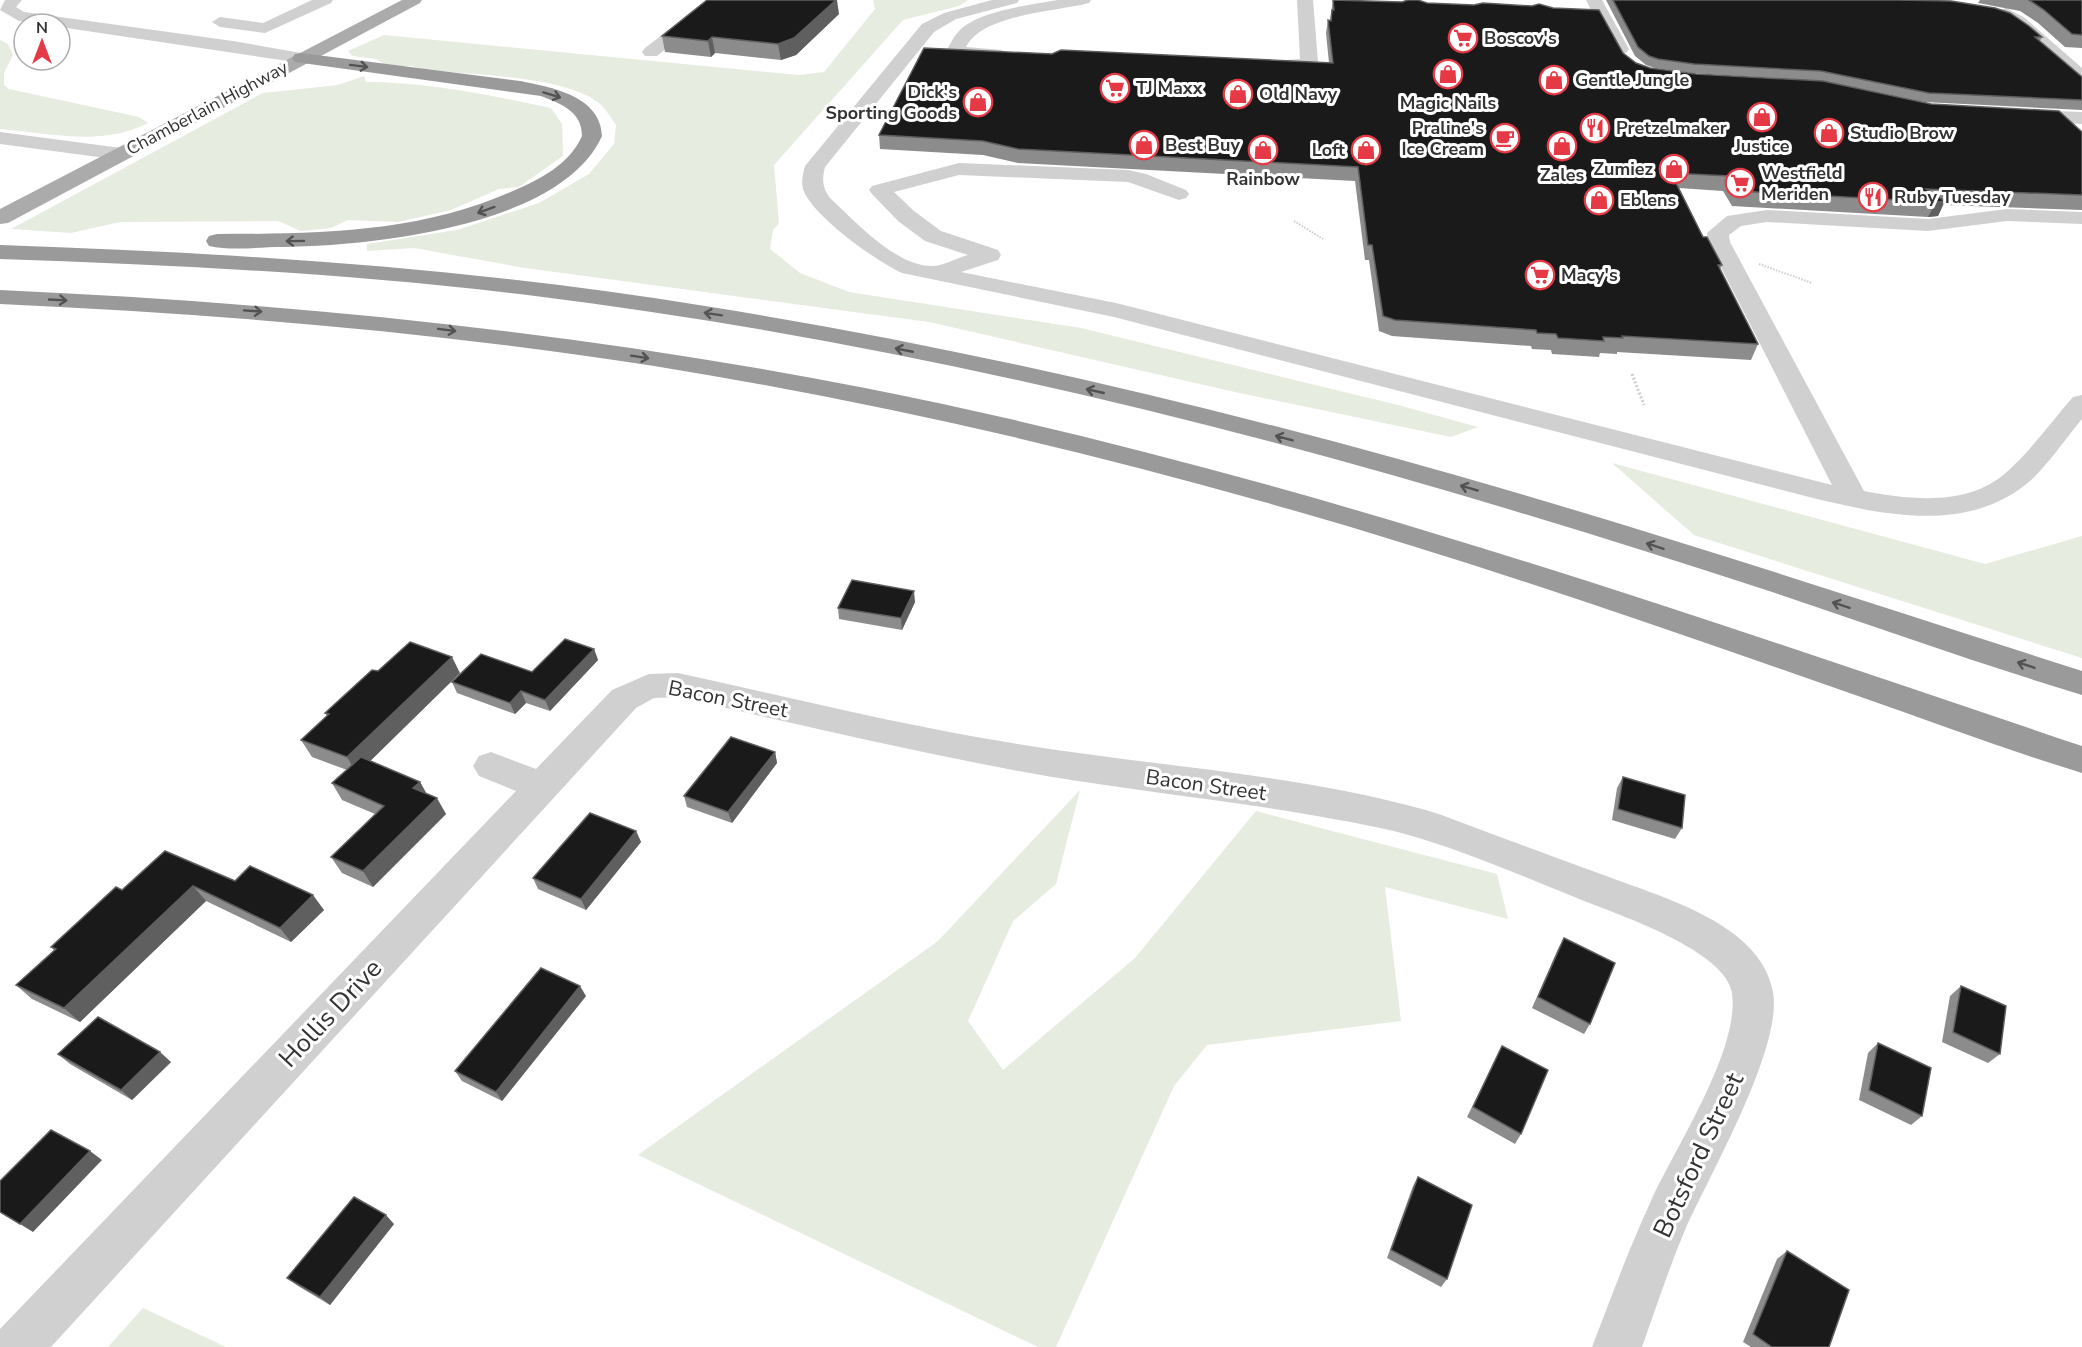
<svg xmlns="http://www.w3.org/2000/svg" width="2082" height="1347" font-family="'Nunito Sans',sans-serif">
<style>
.green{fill:#e6ecdf}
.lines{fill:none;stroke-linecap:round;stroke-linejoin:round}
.path-far1{stroke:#cdcdcd;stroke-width:2;stroke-dasharray:1.5 1.5;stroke-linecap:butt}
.path{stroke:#cdcdcd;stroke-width:3;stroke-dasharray:2 2;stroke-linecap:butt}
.minor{fill:#d0d0d0;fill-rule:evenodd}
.major{fill:#ababab;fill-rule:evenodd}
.highway{fill:#9a9a9a;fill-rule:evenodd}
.wall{fill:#8c8c8c}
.shaded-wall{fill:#5f5f5f}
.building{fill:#1a1a1a;stroke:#5f5f5f;stroke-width:1.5}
.oneway{stroke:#525252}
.labels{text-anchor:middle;stroke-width:6;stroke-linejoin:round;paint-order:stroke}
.far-poi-label{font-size:18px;font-weight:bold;fill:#333;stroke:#fff;text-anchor:start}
.far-street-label{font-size:18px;fill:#333;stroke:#fff}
.street-label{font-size:21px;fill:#333;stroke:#fff}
.near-street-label{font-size:26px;fill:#333;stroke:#fff}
</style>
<rect width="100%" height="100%" fill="#fff"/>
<g class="green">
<path d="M873 0H968L959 6 903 20 774 165 779 223 773 230 770 249 800 273 849 292 1081 328 1398 405 1478 427 1451 437 1235 392 929 322 525 268 414 248 367 251V244L457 230 539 203 589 174 614 144 616 125C611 118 606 109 599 103 564 76 473 75 428 70L411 66H387L376 59 352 56 348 51 384 35 799 75 824 72 875 9Z"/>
<path d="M0 40 8 44 13 55 4 73V85L9 89 139 117 148 123C101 147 50 133 0 129Z"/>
<path d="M364 76 366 82C429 82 489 95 551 108L562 124 563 156 519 187 499 189 451 210 398 222 348 220 331 228 301 231 278 221 120 222 71 233 11 229 263 93 338 85Z"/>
<polygon points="1612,463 1985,564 2082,536 2082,658 1694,535"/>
<polygon points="1080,790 1056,884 1013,921 968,1021 1003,1070 1135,958 1256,811 1497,874 1508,919 1385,887 1401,1021 1207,1045 1174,1086 1056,1347 1038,1347 638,1155 938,941"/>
<polygon points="143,1308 226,1347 108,1347"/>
</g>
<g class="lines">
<g class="path-far1">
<polyline points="1294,221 1323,239"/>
<polyline points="1759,264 1812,283"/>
</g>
<polyline class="path" points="1632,374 1644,405"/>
<g class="minor">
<polygon points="5,0 22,0 16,7 24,12 233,41 301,53 307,54 310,58 307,62 301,63 60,27 60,24 19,21 0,10"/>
<polygon points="312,0 333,0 331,3 265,33 220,27 212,22 220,17 263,23"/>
<polygon points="708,0 726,0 657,56 645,56 642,52 645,48"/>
<path d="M992 0H1019L1017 3 956 19 934 32 825 167C822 179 822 187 830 198 855 221 895 266 932 266 943 266 957 258 968 255L925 241 898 221 872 194 869 190 872 186 959 163 1128 170 1146 174 1186 190 1189 194 1186 198 1179 200 1128 182 959 175 894 192 914 211 941 231 998 250 1001 255 998 260 961 272 1116 303 1832 485 1708 242 1707 233 1727 216 1767 210 1928 219 2007 209 2082 212V224L2007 221 1928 231 1767 222 1741 226 1729 235 1730 242 1864 491C1912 500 1970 507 2009 470 2032 449 2052 421 2073 397L2082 395V419C2066 438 2043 472 2025 485 1963 534 1879 514 1809 497L1114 317 902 273C876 261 812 216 803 189 801 181 803 174 805 166L922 24 944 13Z"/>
<path d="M1058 0H1091L1089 3C1055 12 982 14 966 47L1002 50 1005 54 1002 58 955 57 949 56 946 52C950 44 955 34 962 28 984 10 1030 5 1058 0Z"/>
<path d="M1297 0H1313L1318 62C1307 75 1275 74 1260 70L1257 66 1260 62 1300 59Z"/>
<polygon points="1586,0 1602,0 1629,49 1626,53 1614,53"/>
<polygon points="2006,8 2025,18 2082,68 2082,82 2076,81 1998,13 2000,10"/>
<polygon points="2023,110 2082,112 2082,124 2016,120 2014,116 2016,112"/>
<polygon points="0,132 121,148 128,150 131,154 128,158 121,160 0,144"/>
<path d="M678 673C789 697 900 725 1012 743 1150 766 1292 773 1426 810 1449 817 1470 826 1492 834 1531 848 1570 863 1609 877 1664 898 1761 924 1773 992 1783 1048 1709 1176 1685 1230 1669 1268 1656 1308 1642 1347H1592C1611 1298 1629 1248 1651 1201 1675 1148 1740 1050 1732 993 1727 955 1636 921 1605 909 1545 886 1484 858 1422 839 1385 827 1344 821 1305 814 1206 797 1106 788 1008 769 897 748 788 722 678 697L654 698 636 708 51 1347H0V1329L516 791 479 776 473 766 479 756 491 752 536 769 612 690 649 674Z"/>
</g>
<polygon class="major" points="402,0 422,0 420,3 8,223 0,224 0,209"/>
<g class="highway">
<path d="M301 53 520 81C551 87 601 96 602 136 561 227 370 246 282 247 259 247 232 251 209 246L206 241 209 236 217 234C318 234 419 233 513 191 540 179 569 165 582 136 582 111 561 104 541 96L295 62 292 58 295 54Z"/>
<path d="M0 245C236 253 471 268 705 306 994 352 1280 422 1561 506 1735 558 1908 615 2082 671V695C1976 663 1871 625 1766 590 1603 537 1438 486 1272 442 1030 378 784 327 535 296 358 274 179 265 0 259Z"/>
<path d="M0 290C291 303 579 332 865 388 1281 470 1681 611 2082 746V773C2007 750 1933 722 1858 696 1661 627 1464 558 1264 502 1063 445 860 399 654 366 437 332 219 314 0 304Z"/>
</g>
</g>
<g class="wall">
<polygon points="1333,0 1427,3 1623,53 1636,63 1650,68 1696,74 1821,81 1691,73 1655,68 1646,65 1635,56 1606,0 1899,0 2042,37 2040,41 2082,77 2082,110 1924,102 1834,83 1931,104 2082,132 2082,210 1943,205 1938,216 1928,217 1732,206 1723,191 1679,188 1703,237 1722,265 1720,269 1758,344 1751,360 1617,352 1617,354 1600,353 1599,357 1552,354 1551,350 1532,349 1531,346 1392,336 1379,331 1369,260 1365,260 1355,181 1018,163 983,155 880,149 879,135 1052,54 1329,63 1326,33 1328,20 1330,21"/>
<polygon points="1980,0 2082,0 2082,48 2065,47 2038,23 2020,11 1978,3"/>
<polygon points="839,14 796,55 781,60 715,53 711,57 665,52 662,36"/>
<polygon points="915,602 902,630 839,619 838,608"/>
<polygon points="594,649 598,660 550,711 526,703 515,714 457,693 452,682 532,672"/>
<polygon points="378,671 460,673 370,761 420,782 426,793 446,814 373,887 342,873 331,857 375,814 342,800 332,783 347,770 312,757 301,740 327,716 325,713"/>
<polygon points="775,752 777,763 732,823 687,807 684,796"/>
<polygon points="1623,777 1682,828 1675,839 1612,820 1617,788"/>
<polygon points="636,831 641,842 586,910 538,889 533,878"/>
<polygon points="235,881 324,910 291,942 206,901 80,1022 32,999 16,985 54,950 51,947 122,890"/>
<polygon points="1564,938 1590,1024 1584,1034 1532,1008 1558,949"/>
<polygon points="1961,986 2000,1054 1988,1063 1942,1042 1950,996"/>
<polygon points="586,996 502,1101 462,1081 455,1071"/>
<polygon points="1878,1043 1922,1116 1911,1125 1859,1100 1868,1053"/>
<polygon points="1502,1046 1521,1134 1515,1144 1467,1117"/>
<polygon points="58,1054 171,1062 132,1100 70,1064"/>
<polygon points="1418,1177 1447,1279 1441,1287 1387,1258 1413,1186"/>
<polygon points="394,1224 330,1305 298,1286 287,1278"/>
<polygon points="1787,1251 1829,1347 1751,1347 1743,1342 1777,1259"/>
</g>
<g class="shaded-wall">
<polygon points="836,0 837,0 839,14 796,55 781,60 778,44"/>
<polygon points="712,37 715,53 711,57 708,41"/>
<polygon points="1945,201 1938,216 1928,217 1936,202"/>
<polygon points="914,591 915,602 902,630 901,618"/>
<polygon points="594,649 598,660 550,711 545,700"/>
<polygon points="452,657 460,673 357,774 347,757"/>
<polygon points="521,691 526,703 515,714 510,703"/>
<polygon points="775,752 777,763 732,823 728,812"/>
<polygon points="420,782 429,798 413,788"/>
<polygon points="437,798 446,814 373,887 363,871"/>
<polygon points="636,831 641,842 586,910 581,899"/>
<polygon points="193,886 206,901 80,1022 64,1008"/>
<polygon points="313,895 324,910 291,942 280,928"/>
<polygon points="580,986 586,996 502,1101 496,1092"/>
<polygon points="160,1052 171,1062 132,1100 121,1090"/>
<polygon points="90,1151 102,1160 33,1232 20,1224"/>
<polygon points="386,1215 394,1224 330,1305 320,1297"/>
</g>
<g class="building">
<polygon points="707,0 836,0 794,38 778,44 712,37 708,41 662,36"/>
<polygon points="1333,0 1402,2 1408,0 1418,0 1427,3 1474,5 1483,3 1532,6 1539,4 1553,8 1599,10 1623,53 1636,63 1650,68 1696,74 1823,81 1931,104 2059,111 2082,132 2082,195 1926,189 1945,201 1936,202 1738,191 1729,176 1671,173 1703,237 1707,237 1722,265 1718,265 1758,344 1622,336 1623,338 1603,337 1604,341 1558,338 1556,334 1537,333 1536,330 1395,320 1383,316 1372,245 1368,245 1358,167 1018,149 983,141 879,135 924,48 1052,54 1061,50 1333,63 1328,20 1331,21 1332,10 1334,10"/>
<polygon points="1613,0 1899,0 1951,1 1995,8 2010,13 2029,26 2042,37 2035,37 2082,77 2082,100 1929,93 1821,71 1694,64 1658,59 1649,56 1638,47"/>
<polygon points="2029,0 2082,0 2082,35 2072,34 2044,10"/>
<polygon points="852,580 914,591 901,618 838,608"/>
<polygon points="565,639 594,649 545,700 521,691 510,703 452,682 481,654 532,672"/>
<polygon points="410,642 452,657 347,757 301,740 329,714 325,713 372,670 378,671"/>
<polygon points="731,737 775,752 728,812 684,796"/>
<polygon points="361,757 420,782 413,788 437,798 363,871 331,857 384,806 332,783"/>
<polygon points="1623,777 1685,795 1682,828 1618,809"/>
<polygon points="590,813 636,831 581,899 533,878"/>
<polygon points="165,851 235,881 250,866 313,895 280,928 193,886 64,1008 16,985 56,949 51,947 116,887 122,890"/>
<polygon points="1564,938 1615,963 1590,1024 1538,997"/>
<polygon points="541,968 580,986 496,1092 455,1071"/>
<polygon points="1961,986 2006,1006 2000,1054 1953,1032"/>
<polygon points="98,1017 160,1052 121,1090 58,1054"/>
<polygon points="1878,1043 1931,1068 1922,1116 1869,1090"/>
<polygon points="1502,1046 1548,1070 1521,1134 1473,1107"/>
<polygon points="51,1130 90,1151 20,1224 0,1212 0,1181"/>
<polygon points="1418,1177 1472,1205 1447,1279 1391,1250"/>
<polygon points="354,1197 386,1215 320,1297 287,1278"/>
<polygon points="1787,1251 1849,1290 1829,1347 1772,1347 1753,1334"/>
</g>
<defs><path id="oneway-shaft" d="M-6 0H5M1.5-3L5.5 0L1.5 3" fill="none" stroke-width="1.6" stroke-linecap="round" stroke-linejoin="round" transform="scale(1.5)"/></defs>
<g class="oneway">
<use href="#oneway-shaft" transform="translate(359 66) rotate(7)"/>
<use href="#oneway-shaft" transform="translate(552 95) rotate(17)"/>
<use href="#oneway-shaft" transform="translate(486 210) rotate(160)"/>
<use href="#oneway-shaft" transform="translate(295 241) rotate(179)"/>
<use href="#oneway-shaft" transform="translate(58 300) rotate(3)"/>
<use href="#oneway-shaft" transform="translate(253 311) rotate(4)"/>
<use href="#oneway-shaft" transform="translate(713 314) rotate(-171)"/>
<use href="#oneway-shaft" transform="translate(447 330) rotate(7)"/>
<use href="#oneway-shaft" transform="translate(904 350) rotate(-169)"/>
<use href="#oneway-shaft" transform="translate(640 357) rotate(9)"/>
<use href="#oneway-shaft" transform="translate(1095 391) rotate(-167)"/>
<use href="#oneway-shaft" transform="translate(1284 438) rotate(-165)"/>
<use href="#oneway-shaft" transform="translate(1469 488) rotate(-164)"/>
<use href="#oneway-shaft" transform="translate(1655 546) rotate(-162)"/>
<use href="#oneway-shaft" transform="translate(1841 605) rotate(-162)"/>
<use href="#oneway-shaft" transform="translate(2026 665) rotate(-162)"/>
</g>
<defs>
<g id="supermarket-ring" transform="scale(1.5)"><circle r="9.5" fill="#fff" stroke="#e63946" stroke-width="1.5"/><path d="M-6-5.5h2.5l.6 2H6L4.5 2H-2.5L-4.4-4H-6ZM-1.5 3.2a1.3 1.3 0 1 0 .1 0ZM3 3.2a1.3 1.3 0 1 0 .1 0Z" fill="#e63946"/></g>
<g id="shop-ring" transform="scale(1.5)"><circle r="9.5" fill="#fff" stroke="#e63946" stroke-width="1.5"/><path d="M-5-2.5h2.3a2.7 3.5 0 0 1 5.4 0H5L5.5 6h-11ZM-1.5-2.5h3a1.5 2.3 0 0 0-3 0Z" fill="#e63946"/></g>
<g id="restaurant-ring" transform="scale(1.5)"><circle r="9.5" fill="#fff" stroke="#e63946" stroke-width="1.5"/><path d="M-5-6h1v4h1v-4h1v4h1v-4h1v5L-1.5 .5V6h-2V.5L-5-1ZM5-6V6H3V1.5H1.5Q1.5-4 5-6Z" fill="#e63946"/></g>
<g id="cafe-ring" transform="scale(1.5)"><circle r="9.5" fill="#fff" stroke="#e63946" stroke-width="1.5"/><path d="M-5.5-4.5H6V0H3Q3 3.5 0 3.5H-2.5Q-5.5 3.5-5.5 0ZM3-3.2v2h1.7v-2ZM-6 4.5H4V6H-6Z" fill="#e63946"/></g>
</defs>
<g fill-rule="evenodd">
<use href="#supermarket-ring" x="1463" y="38"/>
<use href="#shop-ring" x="1448" y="74"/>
<use href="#shop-ring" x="1554" y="80"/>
<use href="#supermarket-ring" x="1115" y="88"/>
<use href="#shop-ring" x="1238" y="94"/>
<use href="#shop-ring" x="978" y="102"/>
<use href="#shop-ring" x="1762" y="117"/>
<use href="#restaurant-ring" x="1595" y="128"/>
<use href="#shop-ring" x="1829" y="133"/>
<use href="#cafe-ring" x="1505" y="138"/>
<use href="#shop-ring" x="1144" y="145"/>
<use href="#shop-ring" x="1562" y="146"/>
<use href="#shop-ring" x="1263" y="150"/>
<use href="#shop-ring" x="1366" y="150"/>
<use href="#shop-ring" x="1674" y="169"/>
<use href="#supermarket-ring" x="1740" y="183"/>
<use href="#restaurant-ring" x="1873" y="197"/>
<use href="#shop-ring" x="1599" y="200"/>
<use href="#supermarket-ring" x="1540" y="275"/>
</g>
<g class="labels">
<g class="far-poi-label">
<text x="1484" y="44">Boscov's</text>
<text x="1575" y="86">Gentle Jungle</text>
<text x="1136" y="94">TJ Maxx</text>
<text x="957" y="98" text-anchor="end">Dick's<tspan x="957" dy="21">Sporting Goods</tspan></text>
<text x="1259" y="100">Old Navy</text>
<text x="1448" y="109" text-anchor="middle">Magic Nails</text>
<text x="1484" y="134" text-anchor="end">Praline's<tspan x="1484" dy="21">Ice Cream</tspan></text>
<text x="1616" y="134">Pretzelmaker</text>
<text x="1850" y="139">Studio Brow</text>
<text x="1165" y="151">Best Buy</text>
<text x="1762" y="152" text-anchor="middle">Justice</text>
<text x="1345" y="156" text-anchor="end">Loft</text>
<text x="1653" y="175" text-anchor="end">Zumiez</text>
<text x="1761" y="179">Westfield<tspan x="1761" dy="21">Meriden</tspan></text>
<text x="1562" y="181" text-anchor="middle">Zales</text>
<text x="1263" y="185" text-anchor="middle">Rainbow</text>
<text x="1894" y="203">Ruby Tuesday</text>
<text x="1620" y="206">Eblens</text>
<text x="1561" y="281">Macy's</text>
</g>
<g class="far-street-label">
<text transform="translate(207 108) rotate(-28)" y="6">Chamberlain Highway</text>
</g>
<g class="street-label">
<text transform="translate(728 699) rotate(11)" y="7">Bacon Street</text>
<text transform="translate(1206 785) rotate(8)" y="7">Bacon Street</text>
</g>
<g class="near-street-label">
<text transform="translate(330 1013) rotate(-47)" y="9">Hollis Drive</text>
<text transform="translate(1698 1155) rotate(-65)" y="9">Botsford Street</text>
</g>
</g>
<g transform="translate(42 42)"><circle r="28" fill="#ffffff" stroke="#adadad" stroke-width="1.5"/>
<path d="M0-4.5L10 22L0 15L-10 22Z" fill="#e63946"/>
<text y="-9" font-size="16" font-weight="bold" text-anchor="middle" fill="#333333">N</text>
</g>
</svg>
